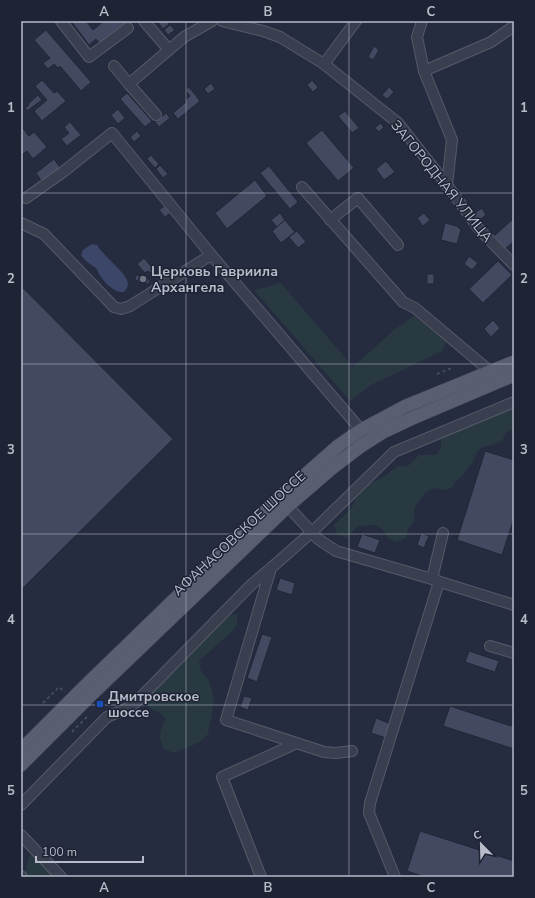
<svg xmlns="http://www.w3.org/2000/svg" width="535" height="898" font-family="'Nunito Sans',sans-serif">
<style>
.green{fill:#283941}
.water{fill:#3c4668}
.building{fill:#424960;stroke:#212637}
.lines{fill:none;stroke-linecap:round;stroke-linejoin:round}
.minor-casing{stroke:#555a6a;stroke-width:12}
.major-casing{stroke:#444859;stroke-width:14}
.path{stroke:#46565e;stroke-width:1.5;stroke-dasharray:3 3;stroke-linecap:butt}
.minor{stroke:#3a3f50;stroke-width:10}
.major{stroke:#595e70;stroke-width:13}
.grid{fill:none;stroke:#b7bbca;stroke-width:1;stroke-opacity:0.55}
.worship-dot{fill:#6b7280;stroke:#1f2435;stroke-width:1.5}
.transit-dot{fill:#1a4fb4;stroke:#1f2435;stroke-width:1.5}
.labels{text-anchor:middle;stroke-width:3;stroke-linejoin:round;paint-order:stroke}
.street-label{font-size:14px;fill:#b7bbca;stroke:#1f2435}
.poi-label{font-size:14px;font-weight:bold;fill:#b7bbca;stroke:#1f2435;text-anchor:start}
.neatline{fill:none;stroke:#b7bbca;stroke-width:1.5}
.grid-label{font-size:13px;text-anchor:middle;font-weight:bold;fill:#b7bbca}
</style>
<rect width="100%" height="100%" fill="#262c40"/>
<g class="green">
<polygon points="280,282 353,367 394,330 414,316 446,342 442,351 371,385 350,401 254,290 272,286"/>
<path d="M514 399V428L506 433 502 441 493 445 485 446 477 451 474 460 463 475 456 481 452 488 443 490 434 488 426 492 415 507 414 522 408 529 406 538 397 542 389 539 384 531 377 525 358 526 346 538 337 534 334 525C338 520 344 517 348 512 354 506 356 497 359 489L383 477 398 466 407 467 419 455H437L441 447V439L445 431 466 420 472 414Z"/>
<path d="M237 614V625L230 633 199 661 201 671 208 679 212 690 214 702 208 734 200 742 174 753 164 749C158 736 159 731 166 719L158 712 148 707 149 696 230 615Z"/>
<polygon points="31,851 56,877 28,877 25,874"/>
</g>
<path class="water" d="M92 244 97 245C103 256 126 272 128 283 128 287 126 289 124 292 115 293 106 284 101 277 99 274 98 271 96 268 90 264 85 261 81 255L83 250Z"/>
<g class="building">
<polygon points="71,21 86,21 93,30 104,21 132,22 101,45 96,39 89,45"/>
<polygon points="157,21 166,21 169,24 163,29"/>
<polygon points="170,25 175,30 168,35 164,30"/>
<polygon points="46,30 91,82 81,91 60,66 58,68 54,64 48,69 43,63 50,58 34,40"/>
<polygon points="374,46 379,50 373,60 368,57"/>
<polygon points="42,80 54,93 57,91 66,101 42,121 34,111 47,100 35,86"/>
<polygon points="312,80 318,87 313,92 307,85"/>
<polygon points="211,83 215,89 208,94 204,89"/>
<polygon points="189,87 200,101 178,119 173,113 186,102 185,100 190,96 185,90"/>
<polygon points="389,87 394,92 387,99 382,95"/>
<polygon points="127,93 152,121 145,127 120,99"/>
<polygon points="38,95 42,100 27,111 25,108 29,105 28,104"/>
<polygon points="118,109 125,118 118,124 111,115"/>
<polygon points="345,111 359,128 352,133 338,116"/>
<polygon points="166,113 170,118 159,127 155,122"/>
<polygon points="70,122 81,135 67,146 61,139 69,133 64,127"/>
<polygon points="380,123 384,127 379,132 375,128"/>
<polygon points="21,126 29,136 34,132 47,147 33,159 27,151 23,154 21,152"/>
<polygon points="322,130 354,168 338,181 306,143"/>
<polygon points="137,131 141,136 134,142 130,137"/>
<polygon points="151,155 159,164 155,168 147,159"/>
<polygon points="54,159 61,169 42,182 36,173"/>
<polygon points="386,161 395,172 384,180 376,169"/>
<polygon points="160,165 168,174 163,178 156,169"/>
<polygon points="269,166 298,202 290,209 260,173"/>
<polygon points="255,180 267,196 227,229 215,213"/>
<polygon points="167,204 173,211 165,217 159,210"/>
<polygon points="482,208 486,215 479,220 475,213"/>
<polygon points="280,213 285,220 277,227 271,220"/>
<polygon points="424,213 430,220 423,226 417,218"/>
<polygon points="514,218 514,241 505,249 494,236"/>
<polygon points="285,220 295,232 281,243 272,231"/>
<polygon points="445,223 457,226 461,230 457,244 441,240"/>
<polygon points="297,231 306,242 298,248 289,237"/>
<polygon points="469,256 478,263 472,270 464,264"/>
<polygon points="144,258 154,270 150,273 148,271 145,273 137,264"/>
<polygon points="498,261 512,275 483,303 469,289"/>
<rect x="427" y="274" width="7" height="10"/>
<polygon points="136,275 148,277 150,282 147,284 138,282 138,281 135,280"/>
<polygon points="21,286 173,439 21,590"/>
<polygon points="493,320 500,328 491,337 484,329"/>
<polygon points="485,451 514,460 514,518 502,555 457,540"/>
<polygon points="421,533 429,536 424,548 417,545"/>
<polygon points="362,534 380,540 375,553 357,547"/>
<polygon points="280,578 295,583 292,595 276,590"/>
<polygon points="262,634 272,637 257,682 247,678"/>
<polygon points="469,651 499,661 495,672 465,662"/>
<polygon points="244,696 252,698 248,710 240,707"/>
<polygon points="450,706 511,726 514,718 514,749 443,726"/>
<polygon points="376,718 391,724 386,738 371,733"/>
<polygon points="420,831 514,861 514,877 425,877 407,871"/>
</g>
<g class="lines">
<g class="minor-casing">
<g id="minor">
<polyline points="61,21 89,57 128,28"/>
<polyline points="144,21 169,50"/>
<polyline points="222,21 263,31 280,37 324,64 398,123 447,185 479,229 514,265"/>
<polyline points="422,21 417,37 424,71 452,140 447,185"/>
<polyline points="324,64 356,21"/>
<polyline points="114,66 129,84"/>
<polyline points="424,71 491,42 514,26"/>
<polyline points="156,115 129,84 184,37 212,21"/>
<polyline points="302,187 403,302 415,308 491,372"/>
<polyline points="26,198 63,172 112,133 208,251 361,430"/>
<polyline points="330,220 358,198 398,245"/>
<polyline points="21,223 44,234 114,307 121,309 130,306 211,255"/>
<polyline points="283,501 318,539 336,551 432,579 443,533"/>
<polyline points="434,580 514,605"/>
<polyline points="490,646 514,653"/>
<polyline points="352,751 336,753 324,752 226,720 271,568 312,532 394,452 514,402"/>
<polyline points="21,805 107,717 130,707 136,702 251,585 271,568"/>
<polyline points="21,835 61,877"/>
<polyline points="21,876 22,877"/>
<polyline points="261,877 222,777 297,743"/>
<polyline points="395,877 369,813 370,803 439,582"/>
</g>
</g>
<g class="major-casing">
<g id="major">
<polyline points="21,750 83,688 279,498 338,446 361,430 406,406 514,362"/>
<polyline points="21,765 91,695 288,506 332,468 361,446 383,432 415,417 514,375"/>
</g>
</g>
<g class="path">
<polyline points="437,374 452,368"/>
<polyline points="43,703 59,687 65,692"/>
<polyline points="72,732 87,717 89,719"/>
</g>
<use href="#minor" class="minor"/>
<use href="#major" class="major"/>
</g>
<path class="grid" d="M186 21V877M349 21V877M21 193H514M21 364H514M21 534H514M21 705H514"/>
<circle class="worship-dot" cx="143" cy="279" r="4"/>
<rect class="transit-dot" x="96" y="700" width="8" height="8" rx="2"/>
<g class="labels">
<g class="street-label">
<text transform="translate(442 181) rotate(51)" y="5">ЗАГОРОДНАЯ УЛИЦА</text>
<text transform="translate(239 533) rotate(-43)" y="5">АФАНАСОВСКОЕ ШОССЕ</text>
</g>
<g class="poi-label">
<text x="151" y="276">Церковь Гавриила<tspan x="151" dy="16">Архангела</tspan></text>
<text x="108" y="701">Дмитровское<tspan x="108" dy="16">шоссе</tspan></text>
</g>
</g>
<rect width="535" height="898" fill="none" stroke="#1f2435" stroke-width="44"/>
<g transform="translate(481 844) rotate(337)" stroke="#1f2435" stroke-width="3" paint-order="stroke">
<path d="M0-3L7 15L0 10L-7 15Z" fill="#b7bbca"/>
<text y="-6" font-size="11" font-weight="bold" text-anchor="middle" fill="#b7bbca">С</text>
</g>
<path d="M36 856v6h107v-6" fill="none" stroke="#b7bbca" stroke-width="2"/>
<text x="42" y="856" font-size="12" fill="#b7bbca" stroke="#1f2435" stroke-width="3" paint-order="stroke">100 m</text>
<rect x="22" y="22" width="491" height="854" class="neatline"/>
<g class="grid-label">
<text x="104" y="16">A</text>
<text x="268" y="16">B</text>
<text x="431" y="16">C</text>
<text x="11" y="112">1</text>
<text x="524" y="112">1</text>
<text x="11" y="283">2</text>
<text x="524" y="283">2</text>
<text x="11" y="454">3</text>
<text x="524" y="454">3</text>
<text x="11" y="624">4</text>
<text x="524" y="624">4</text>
<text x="11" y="795">5</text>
<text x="524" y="795">5</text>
<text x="104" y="892">A</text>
<text x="268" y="892">B</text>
<text x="431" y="892">C</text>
</g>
</svg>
